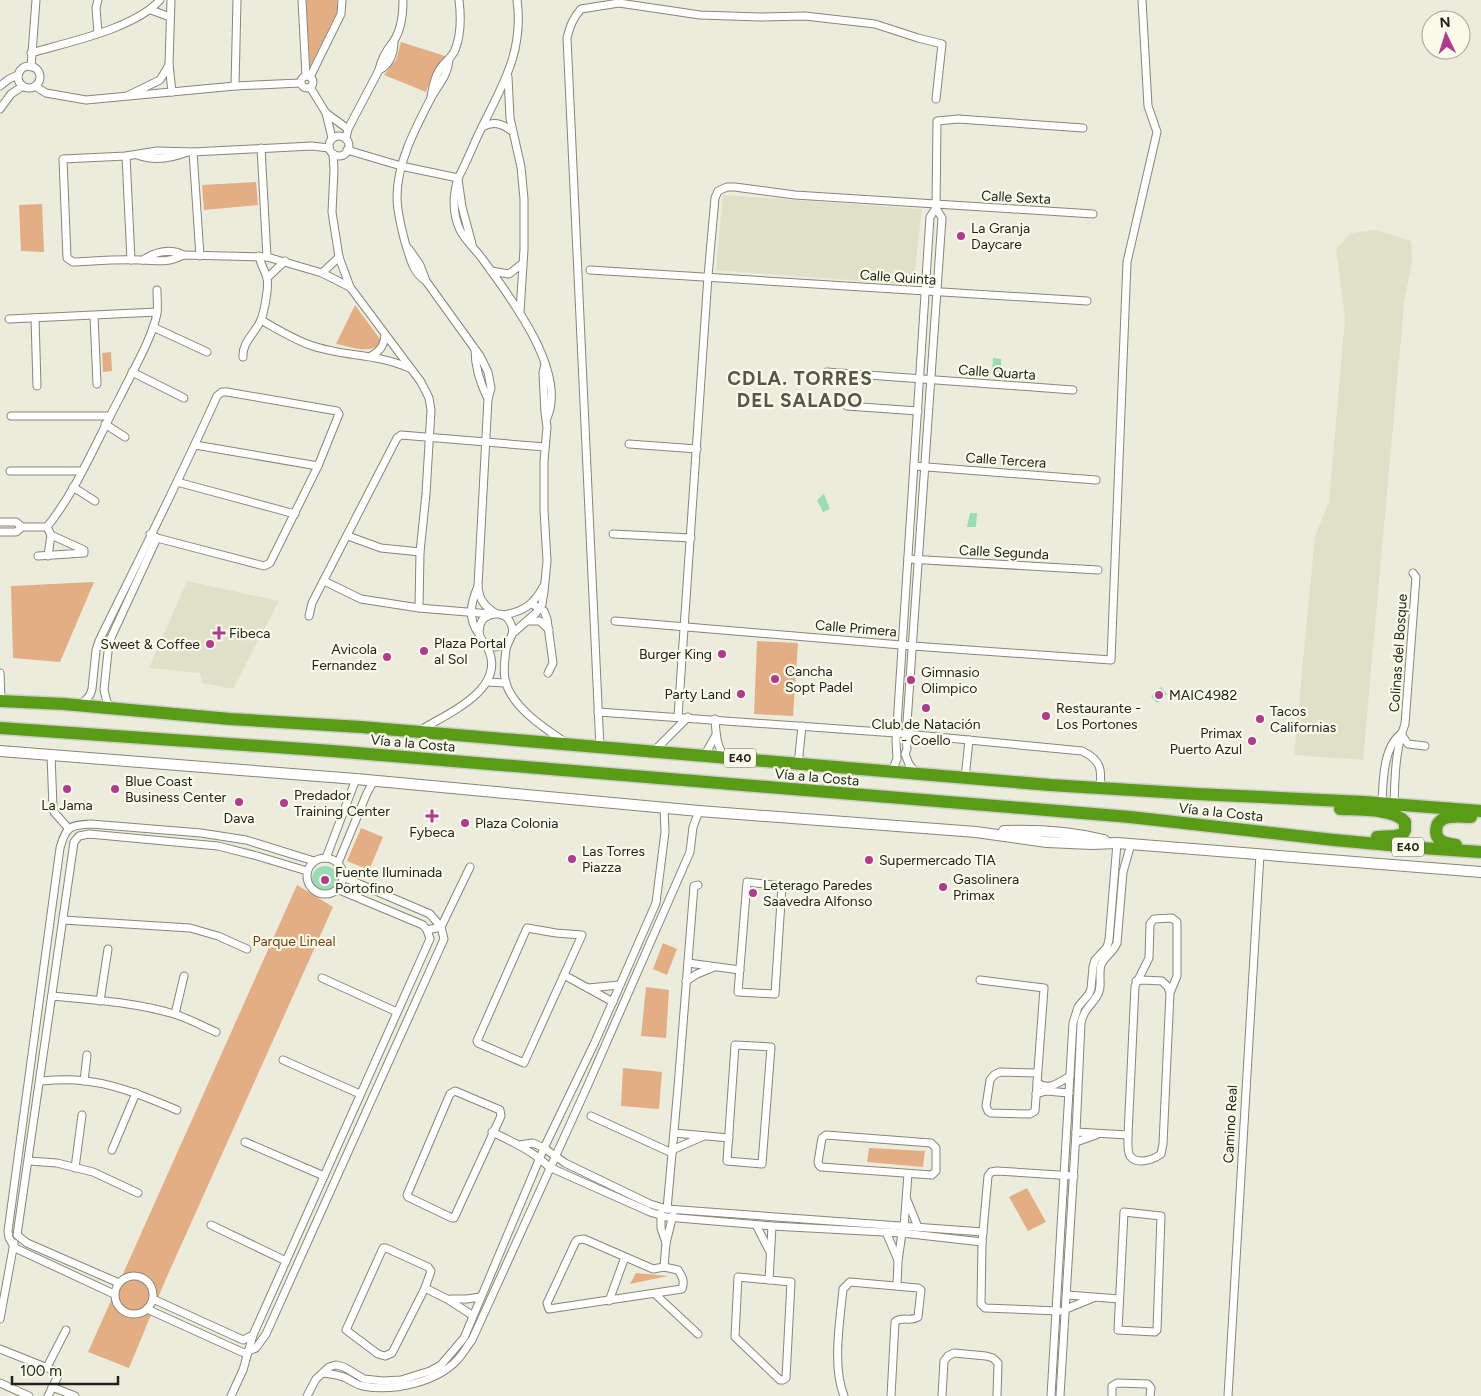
<svg xmlns="http://www.w3.org/2000/svg" width="1481" height="1396" font-family="Figtree,sans-serif">
<style>
.built{fill:#e0e0c9}
.green{fill:#e4ae85}
.water{fill:#99dcb6}
.lines{fill:none;stroke-linecap:round;stroke-linejoin:round}
.street-casing{stroke:#868778;stroke-width:9}
.secondary-casing{stroke:#868778;stroke-width:12}
.highway-casing{stroke:#cecfcd;stroke-width:15}
.street{stroke:#fff;stroke-width:7}
.secondary{stroke:#fff;stroke-width:10}
.highway{stroke:#5b9c17;stroke-width:12}
.poi-dot{fill:#b3398d;stroke:#f9fae9;stroke-width:2}
.labels{text-anchor:middle;stroke-width:4.5;stroke-linejoin:round;paint-order:stroke}
.shield{fill:#f9fae9;stroke:#62645a;stroke-width:1}
.shield-label{font-size:12px;font-weight:bold;fill:#22231d}
.street-label{font-size:14px;fill:#22231d;stroke:#f9fae9}
.poi-label{font-size:14px;fill:#22231d;stroke:#f9fae9;text-anchor:start}
.park-label{font-size:14px;fill:#733f0e;stroke:#f9fae9}
.district-label{font-size:19px;font-weight:bold;letter-spacing:1px;fill:#565649;stroke:#f9fae9}
</style>
<rect width="100%" height="100%" fill="#ececdc"/>
<g class="built">
<polygon points="723,195 922,209 913,285 716,270"/>
<polygon points="1376,230 1411,241 1412,261 1404,304 1363,760 1294,755 1315,536 1329,502 1345,318 1336,249 1351,233"/>
<polygon points="187,581 279,601 233,689 202,683 200,673 149,668"/>
</g>
<g class="green">
<polygon points="307,0 337,0 338,10 310,67 306,2"/>
<polygon points="401,42 445,56 433,74 426,92 384,75 396,60"/>
<polygon points="256,182 258,205 204,210 202,185"/>
<polygon points="42,204 44,252 21,251 19,205"/>
<path d="M355 305 380 339V344C369 355 349 346 336 344Z"/>
<polygon points="111,352 112,371 103,372 102,353"/>
<polygon points="94,582 60,662 13,658 11,586"/>
<polygon points="757,641 798,643 793,716 754,714"/>
<polygon points="361,828 383,837 369,870 347,861"/>
<polygon points="297,885 333,907 165,1281 129,1368 88,1352"/>
<polygon points="663,943 677,949 667,975 653,969"/>
<polygon points="646,987 669,990 666,1038 641,1036"/>
<polygon points="623,1068 662,1072 659,1109 621,1106"/>
<polygon points="869,1148 925,1151 923,1167 867,1162"/>
<polygon points="1027,1188 1046,1222 1028,1231 1009,1197"/>
<polygon points="636,1273 668,1276 630,1284"/>
</g>
<g class="water">
<polygon points="993,358 1001,359 1001,372 992,372"/>
<polygon points="824,494 830,509 823,512 817,500"/>
<polygon points="970,513 977,513 976,527 967,527"/>
<polygon points="1161,687 1167,694 1157,703 1151,696"/>
<circle cx="325" cy="879" r="13"/>
</g>
<g class="lines">
<g class="street-casing">
<g id="street">
<polyline points="171,0 169,64 172,92"/>
<polyline points="302,0 306,76"/>
<path d="M517 0C524 51 503 84 481 129 473 145 467 162 458 178 453 195 452 213 460 230 465 240 474 248 481 257 508 294 568 371 547 418"/>
<polyline points="151,10 170,17"/>
<polyline points="98,33 96,8 98,0"/>
<path d="M31 53C68 42 134 29 160 0"/>
<path d="M449 60C448 76 437 86 430 100 415 129 397 163 397 197 397 212 401 227 405 242 410 257 412 272 426 281L480 356 488 372 491 388 488 399 478 586C479 599 484 606 495 613"/>
<circle cx="29" cy="77" r="11"/>
<polyline points="31,67 36,0"/>
<path d="M379 70C390 65 394 53 394 41"/>
<circle cx="307" cy="82" r="6"/>
<polyline points="310,77 341,14 342,0"/>
<polyline points="508,77 510,118 521,167 524,199 524,249 520,312"/>
<polyline points="0,86 9,79 18,75"/>
<polyline points="35,86 46,93 86,100 235,86 300,83"/>
<polyline points="235,86 237,0"/>
<polyline points="310,87 326,113 332,138"/>
<polyline points="129,95 160,80 169,65"/>
<path d="M431 97C433 86 435 74 443 65 447 60 452 57 455 50 461 35 461 16 459 0"/>
<polyline points="0,109 11,94 23,86"/>
<polyline points="326,113 348,129"/>
<path d="M482 127C494 121 501 123 512 131"/>
<circle cx="339" cy="146" r="10"/>
<path d="M346 138 348 129 379 70C381 59 386 51 393 42 401 31 403 14 403 0"/>
<polyline points="261,148 267,257"/>
<path d="M329 148 312 146 193 152 157 151 126 156 63 159 67 258 73 262C95 261 118 259 141 260 156 260 167 264 183 255L267 257 322 273 350 287"/>
<polyline points="347,150 401,166 458,178"/>
<polyline points="193,152 200,256"/>
<polyline points="333,154 334,170 332,212 339,257 350,287 421,382 429,398 431,410 426,494 420,552 419,608"/>
<path d="M137 155C154 161 170 159 187 152"/>
<polyline points="126,156 131,260"/>
<polyline points="458,179 462,207 472,244"/>
<polyline points="409,249 420,265 426,281"/>
<path d="M143 260C154 252 170 248 183 255"/>
<polyline points="590,270 1087,301"/>
<polyline points="491,271 509,274 522,264"/>
<polyline points="322,273 339,257"/>
<polyline points="267,278 285,261"/>
<polyline points="94,316 97,384"/>
<polyline points="35,318 37,386"/>
<polyline points="9,319 157,312"/>
<path d="M261 320C277 329 293 339 310 345 342 357 377 353 409 368"/>
<polyline points="153,327 207,352"/>
<path d="M475 350C475 366 481 385 488 399"/>
<path d="M371 356C380 351 384 346 385 335"/>
<path d="M243 357C242 343 254 334 260 322 264 314 269 287 267 278 266 273 260 263 259 256"/>
<polyline points="132,372 184,398"/>
<polyline points="827,372 1073,390"/>
<polyline points="847,406 918,411"/>
<polyline points="11,416 110,416"/>
<polyline points="105,424 125,437"/>
<polyline points="629,444 697,449"/>
<polyline points="195,445 318,466"/>
<polyline points="914,466 1096,480"/>
<polyline points="10,471 82,471"/>
<polyline points="177,482 295,514"/>
<polyline points="73,487 95,501"/>
<polyline points="0,522 16,522 22,527"/>
<path d="M0 532H16L22 527H47C78 488 97 440 120 397 131 374 153 337 157 313 158 306 157 297 157 290"/>
<polyline points="613,534 691,538"/>
<polyline points="348,536 381,548 420,552"/>
<polyline points="38,556 84,553 84,550 51,535 47,527"/>
<polyline points="48,556 51,535"/>
<polyline points="908,559 1098,570"/>
<polyline points="324,581 361,599 419,608 491,614"/>
<path d="M478 586C471 603 467 618 479 634"/>
<polyline points="532,604 544,611 547,619 553,663 548,673"/>
<path d="M503 615C522 612 534 605 543 587"/>
<polyline points="309,616 312,603 397,438 401,435 545,447"/>
<polyline points="529,621 540,621 549,630"/>
<polyline points="615,621 913,646 1111,660 1127,262 1157,132 1148,106 1142,0"/>
<polyline points="513,633 536,613 542,604 544,592 547,561 544,510 544,461 547,427 545,413 543,373 545,364"/>
<path d="M507 643C489 655 471 637 483 619 492 612 506 611 511 624 516 634 508 640 506 649 505 659 503 669 505 679 510 706 544 728 565 742"/>
<polyline points="0,673 1,701"/>
<polyline points="487,682 506,683"/>
<path d="M81 705 90 695 92 689 96 650 99 641C139 559 180 479 217 396L222 392H227L337 411 339 414 318 466 270 563 264 566 157 538 150 534"/>
<polyline points="112,708 107,702 104,690 109,642 157,538"/>
<path d="M598 712 896 733 1082 751C1101 760 1102 769 1100 788"/>
<polyline points="678,717 708,276 715,198 718,191 727,187 735,187 795,195 1093,214"/>
<path d="M715 719C716 732 716 746 725 757"/>
<path d="M419 731C448 713 511 688 486 645"/>
<polyline points="1401,734 1408,744 1425,746"/>
<path d="M600 748 567 38C570 26 573 18 581 9L619 3 700 15 760 17 805 16 875 24 918 38 942 44 936 99"/>
<polyline points="653,752 688,717"/>
<polyline points="51,755 53,807 54,812 69,829"/>
<polyline points="704,756 716,735"/>
<polyline points="798,765 802,726"/>
<polyline points="891,773 897,759 896,741 930,217 936,208 937,121 958,119 1083,128"/>
<polyline points="916,773 909,764 905,754 907,749 906,737 942,218 936,208"/>
<polyline points="965,779 969,740"/>
<path d="M1382 803C1383 782 1383 747 1401 734"/>
<path d="M1394 804C1395 777 1395 750 1405 724L1416 577 1413 573"/>
<polyline points="326,858 356,779"/>
<circle cx="325" cy="876" r="18"/>
<polyline points="338,863 367,793 373,782"/>
<polygon points="747,882 782,886 775,994 738,992"/>
<polyline points="63,920 190,928 218,936 247,949"/>
<polygon points="527,928 556,933 582,935 524,1063 478,1043 477,1041"/>
<polyline points="427,930 441,927 470,867"/>
<polyline points="688,963 740,970"/>
<polyline points="564,975 613,1002"/>
<polyline points="322,978 397,1012"/>
<polyline points="980,980 1044,988 1035,1111 1030,1114 991,1113 988,1111 986,1106 990,1080 994,1075 1000,1072 1037,1073"/>
<polyline points="686,981 697,974 714,967"/>
<path d="M1136 981 1143 980 1162 981 1168 987 1170 993 1163 1144 1161 1154C1153 1160 1137 1165 1130 1156 1127 1151 1128 1141 1128 1135L1135 986 1149 958 1150 924 1154 919 1172 918 1177 922V976L1170 993"/>
<polyline points="588,988 620,985"/>
<path d="M52 996C92 1000 135 1002 174 1014 188 1018 202 1026 216 1032"/>
<polyline points="100,1001 108,949"/>
<polyline points="175,1014 184,976"/>
<polygon points="735,1045 771,1047 762,1164 727,1161"/>
<polyline points="283,1060 360,1094"/>
<path d="M40 1081C52 1080 64 1079 76 1080 111 1082 144 1096 177 1110"/>
<polyline points="84,1081 87,1055"/>
<path d="M1037 1082C1047 1092 1060 1082 1070 1076"/>
<polygon points="455,1091 500,1110 501,1116 454,1218 452,1218 408,1197 407,1195 450,1094"/>
<polyline points="1036,1094 1046,1091 1069,1093"/>
<polyline points="591,1116 672,1153"/>
<path d="M492 1132C513 1142 533 1151 549 1167L650 1212 666 1217 772 1226 902 1233 982 1242"/>
<polyline points="1076,1132 1128,1135"/>
<polyline points="674,1133 729,1138"/>
<polygon points="826,1135 931,1143 936,1148 936,1171 932,1175 821,1167 819,1165 818,1162 822,1138"/>
<polyline points="245,1142 324,1176"/>
<polyline points="1076,1142 1096,1135"/>
<polyline points="519,1145 533,1143 544,1148 565,1163 650,1204 667,1209 983,1232"/>
<polyline points="112,1150 136,1093"/>
<polyline points="672,1150 704,1136"/>
<polyline points="29,1161 57,1163 93,1172 138,1193"/>
<polyline points="75,1168 82,1115"/>
<polyline points="907,1200 918,1227"/>
<polyline points="667,1209 678,1087 694,886 698,885"/>
<polygon points="1124,1212 1161,1216 1157,1330 1155,1332 1118,1330"/>
<polyline points="661,1213 661,1228 666,1243"/>
<polyline points="211,1225 286,1261"/>
<polyline points="756,1225 770,1252"/>
<polyline points="904,1227 908,1174"/>
<polyline points="886,1232 898,1260"/>
<path d="M584 1239 653 1269 664 1267 678 1270C682 1276 685 1281 682 1289L549 1309 547 1303 549 1299 575 1243 577 1240Z"/>
<polygon points="383,1248 386,1248 428,1267 431,1271 425,1288 392,1353 385,1356 378,1354 346,1330"/>
<polyline points="664,1267 666,1243 673,1215"/>
<circle cx="134" cy="1295" r="19"/>
<polygon points="738,1277 791,1282 786,1378 783,1380 780,1380 735,1337"/>
<polyline points="769,1280 772,1226"/>
<polyline points="119,1283 27,1243 17,1235 74,842 79,836 89,834 218,846 257,856 307,871"/>
<polyline points="897,1285 898,1261 902,1233"/>
<polyline points="425,1288 447,1299 472,1315"/>
<path d="M114 1294 15 1248 9 1238 8 1231 60 848C66 827 69 825 91 824L201 833 246 840 314 861"/>
<polyline points="655,1294 698,1334"/>
<polyline points="1067,1295 1119,1299"/>
<polyline points="153,1299 243,1340 253,1335 430,939 427,930 423,925 337,889"/>
<polyline points="451,1299 467,1299 480,1297"/>
<polyline points="609,1301 625,1257"/>
<polyline points="147,1309 244,1353 256,1348 266,1334 444,939 441,927 430,914 343,877"/>
<polyline points="1066,1309 1093,1298"/>
<polyline points="1059,1311 985,1308 981,1304 982,1242 988,1176 991,1172 997,1171 1074,1176"/>
<polyline points="0,1319 14,1243"/>
<polyline points="0,1349 55,1371 58,1376 48,1396"/>
<polyline points="47,1367 66,1330"/>
<path d="M323 1373C330 1374 339 1375 346 1378 352 1381 357 1385 363 1386 393 1392 438 1382 458 1359 463 1354 467 1346 472 1340L587 1087 690 852 693 827 699 811"/>
<polyline points="0,1383 29,1396"/>
<polyline points="52,1387 75,1396"/>
<polyline points="231,1396 243,1370 253,1335"/>
<polyline points="307,1396 316,1379 329,1367 336,1365 344,1367 364,1379 383,1381 401,1380 430,1371 441,1365 464,1338 544,1148 595,1042 656,903 665,832 664,808"/>
<path d="M844 1396C832 1366 840 1321 843 1289L850 1282 918 1288 921 1290 918 1317C911 1322 901 1316 895 1322L891 1396"/>
<polyline points="942,1396 944,1361 948,1356 954,1353 986,1356 993,1358 998,1363 997,1396"/>
<polyline points="1051,1396 1073,1023 1078,1007 1089,994 1091,989 1093,967 1095,960 1107,947 1109,940 1117,843"/>
<path d="M1060 1396 1076 1132 1081 1023C1084 1009 1090 1007 1097 996 1103 987 1098 975 1101 965 1104 957 1113 953 1117 943L1123 872 1131 844"/>
<polyline points="1112,1396 1112,1386 1117,1383 1148,1384 1151,1388 1150,1396"/>
<polyline points="1228,1396 1260,854"/>
</g>
</g>
<g class="secondary-casing">
<g id="secondary">
<polyline points="0,751 356,779 699,811 976,832 1047,842 1092,844 1117,843 1481,872"/>
<path d="M1004 831C1038 830 1071 832 1104 840"/>
</g>
</g>
<g class="highway-casing">
<g id="highway">
<polyline points="0,701 64,704 230,719 361,727 1050,785 1197,794 1364,802 1481,811"/>
<polyline points="0,728 332,751 1130,817 1334,840 1422,848 1481,852"/>
<path d="M1340 809C1357 810 1394 808 1405 822V830L1403 834 1395 836 1377 837"/>
<path d="M1456 845C1451 844 1445 844 1440 840 1434 835 1435 823 1443 819 1451 815 1462 817 1471 817"/>
</g>
</g>
<use href="#street" class="street"/>
<use href="#secondary" class="secondary"/>
<use href="#highway" class="highway"/>
</g>
<g class="poi-dot">
<circle cx="961" cy="236" r="5"/>
<path d="M216.5 625.5h5v5h5v5h-5v5h-5v-5h-5v-5h5z"/>
<circle cx="210" cy="644" r="5"/>
<circle cx="424" cy="651" r="5"/>
<circle cx="722" cy="654" r="5"/>
<circle cx="387" cy="657" r="5"/>
<circle cx="775" cy="679" r="5"/>
<circle cx="911" cy="680" r="5"/>
<circle cx="741" cy="694" r="5"/>
<circle cx="1159" cy="695" r="5"/>
<circle cx="926" cy="708" r="5"/>
<circle cx="1046" cy="716" r="5"/>
<circle cx="1260" cy="719" r="5"/>
<circle cx="1252" cy="741" r="5"/>
<circle cx="67" cy="789" r="5"/>
<circle cx="115" cy="789" r="5"/>
<circle cx="239" cy="802" r="5"/>
<circle cx="284" cy="803" r="5"/>
<path d="M429.5 808.5h5v5h5v5h-5v5h-5v-5h-5v-5h5z"/>
<circle cx="465" cy="823" r="5"/>
<circle cx="572" cy="859" r="5"/>
<circle cx="869" cy="860" r="5"/>
<circle cx="325" cy="880" r="5"/>
<circle cx="943" cy="887" r="5"/>
<circle cx="753" cy="893" r="5"/>
</g>
<g class="labels">
<g class="shield">
<rect x="724" y="748.5" width="32" height="19" rx="4"/>
<rect x="1392" y="837.5" width="32" height="19" rx="4"/>
</g>
<g class="shield-label">
<text x="740" y="762">E40</text>
<text x="1408" y="851">E40</text>
</g>
<g class="street-label">
<text transform="translate(1016 197) rotate(3)" y="5">Calle Sexta</text>
<text transform="translate(898 277) rotate(4)" y="5">Calle Quinta</text>
<text transform="translate(997 372) rotate(4)" y="5">Calle Quarta</text>
<text transform="translate(1006 460) rotate(4)" y="5">Calle Tercera</text>
<text transform="translate(1004 552) rotate(3)" y="5">Calle Segunda</text>
<text transform="translate(856 628) rotate(5)" y="5">Calle Primera</text>
<text transform="translate(1398 653) rotate(-86)" y="5">Colinas del Bosque</text>
<text transform="translate(413 743) rotate(5)" y="5">Vía a la Costa</text>
<text transform="translate(817 777) rotate(5)" y="5">Vía a la Costa</text>
<text transform="translate(1221 812) rotate(6)" y="5">Vía a la Costa</text>
<text transform="translate(1230 1124) rotate(-87)" y="5">Camino Real</text>
</g>
<g class="poi-label">
<text x="971" y="233">La Granja<tspan x="971" dy="16">Daycare</tspan></text>
<text x="229" y="638">Fibeca</text>
<text x="434" y="648">Plaza Portal<tspan x="434" dy="16">al Sol</tspan></text>
<text x="200" y="649" text-anchor="end">Sweet &amp; Coffee</text>
<text x="377" y="654" text-anchor="end">Avicola<tspan x="377" dy="16">Fernandez</tspan></text>
<text x="712" y="659" text-anchor="end">Burger King</text>
<text x="785" y="676">Cancha<tspan x="785" dy="16">Sopt Padel</tspan></text>
<text x="921" y="677">Gimnasio<tspan x="921" dy="16">Olimpico</tspan></text>
<text x="731" y="699" text-anchor="end">Party Land</text>
<text x="1169" y="700">MAIC4982</text>
<text x="1056" y="713">Restaurante -<tspan x="1056" dy="16">Los Portones</tspan></text>
<text x="1270" y="716">Tacos<tspan x="1270" dy="16">Californias</tspan></text>
<text x="926" y="729" text-anchor="middle">Club de Natación<tspan x="926" dy="16">- Coello</tspan></text>
<text x="1242" y="738" text-anchor="end">Primax<tspan x="1242" dy="16">Puerto Azul</tspan></text>
<text x="125" y="786">Blue Coast<tspan x="125" dy="16">Business Center</tspan></text>
<text x="294" y="800">Predador<tspan x="294" dy="16">Training Center</tspan></text>
<text x="67" y="810" text-anchor="middle">La Jama</text>
<text x="239" y="823" text-anchor="middle">Dava</text>
<text x="475" y="828">Plaza Colonia</text>
<text x="432" y="837" text-anchor="middle">Fybeca</text>
<text x="582" y="856">Las Torres<tspan x="582" dy="16">Piazza</tspan></text>
<text x="879" y="865">Supermercado TIA</text>
<text x="335" y="877">Fuente Iluminada<tspan x="335" dy="16">Portofino</tspan></text>
<text x="953" y="884">Gasolinera<tspan x="953" dy="16">Primax</tspan></text>
<text x="763" y="890">Leterago Paredes<tspan x="763" dy="16">Saavedra Alfonso</tspan></text>
</g>
<g class="park-label">
<text x="294" y="946">Parque Lineal</text>
</g>
<g class="district-label">
<text x="800" y="385">CDLA. TORRES<tspan x="800" dy="22">DEL SALADO</tspan></text>
</g>
</g>
<g transform="translate(1446 35) rotate(356)"><circle r="24" fill="#f9fae9" stroke="#a3a497"/>
<path d="M0-4L9 19L0 12L-9 19Z" fill="#b3398d"/>
<text y="-8" font-size="14" font-weight="bold" text-anchor="middle" fill="#22231d">N</text>
</g>
<path d="M12 1376v8h106v-8" fill="none" stroke="#22231d" stroke-width="2.5"/>
<text x="20" y="1376" font-size="15" fill="#22231d" stroke="#f9fae9" stroke-width="4" paint-order="stroke">100 m</text>
</svg>
